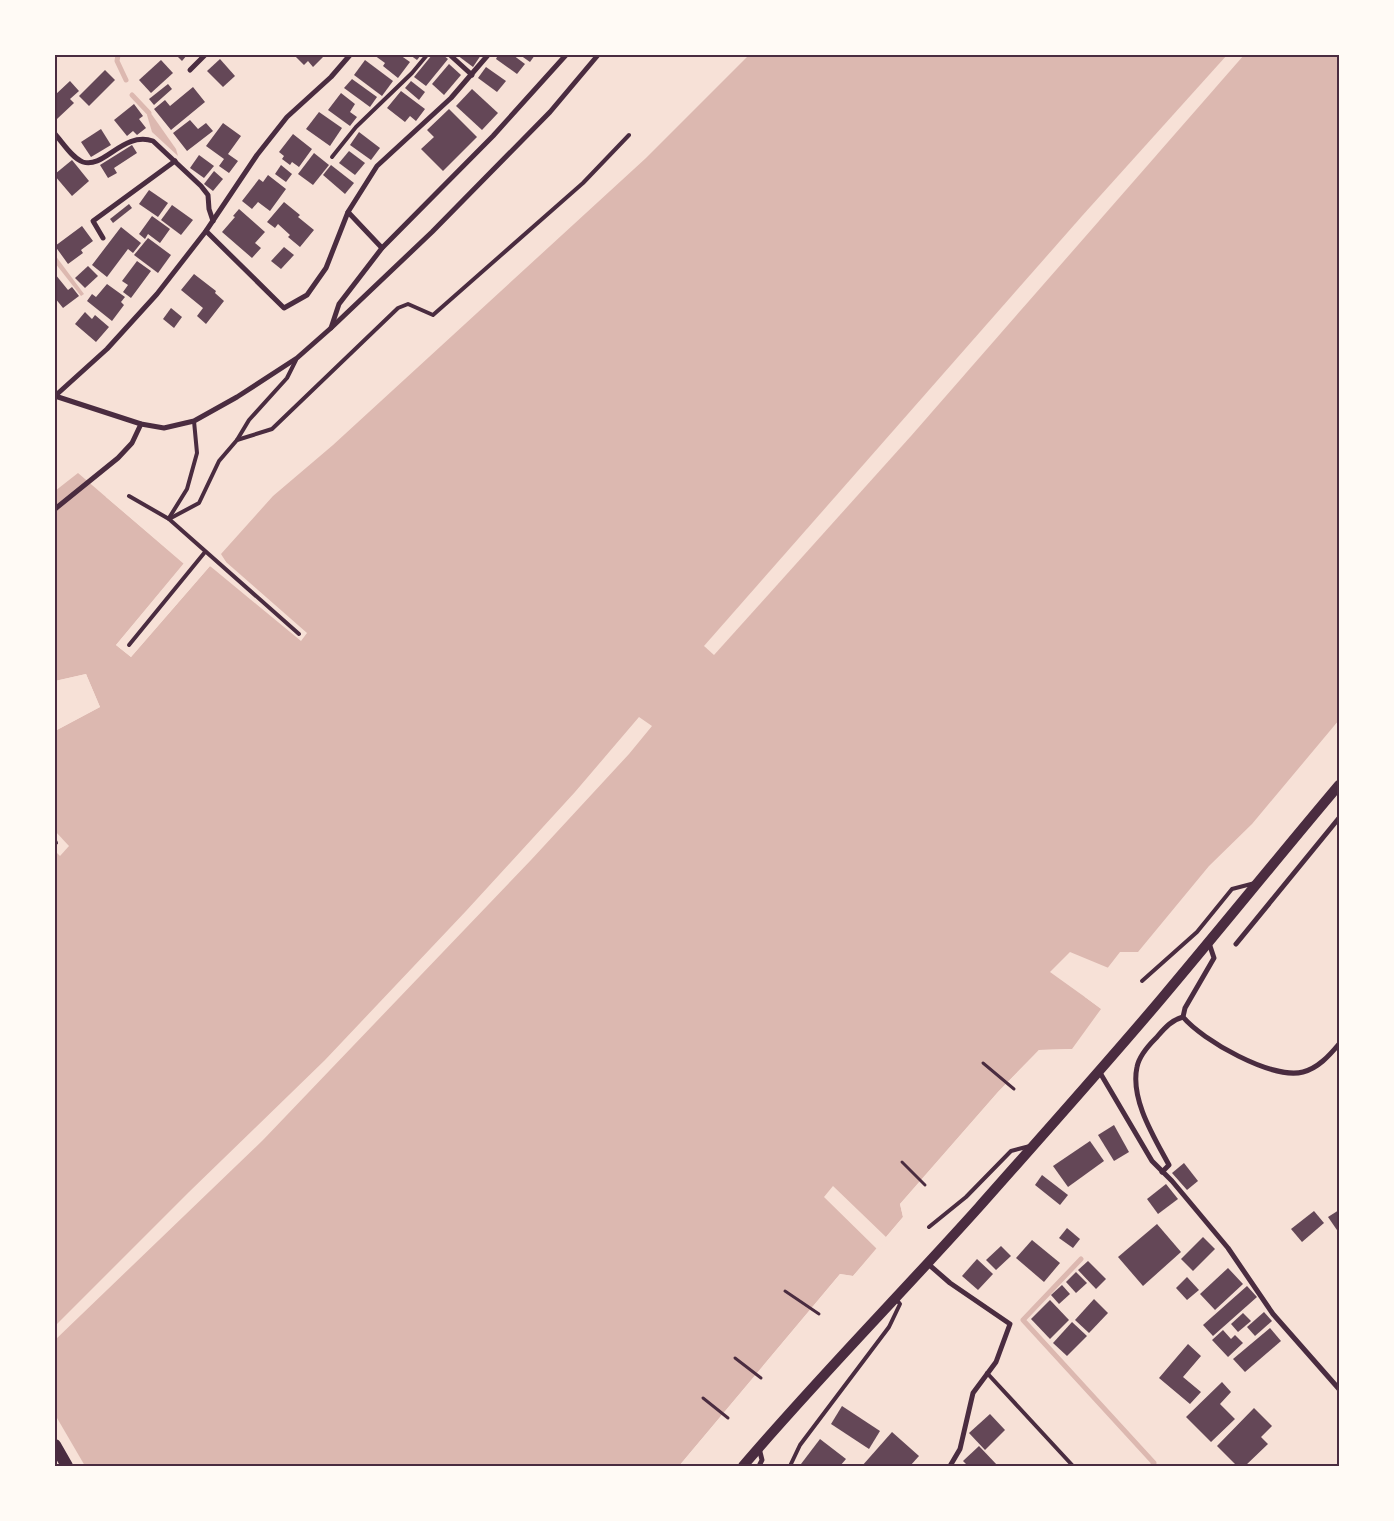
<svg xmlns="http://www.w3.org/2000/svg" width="1394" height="1521" font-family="'Space Grotesk',sans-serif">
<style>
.water{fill:#dcb8b0}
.pier{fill:#f7e1d7}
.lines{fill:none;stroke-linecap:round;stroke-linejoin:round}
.stream{stroke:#dcb8b0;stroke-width:5}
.building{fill:#644757}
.path{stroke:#4a2c40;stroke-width:3}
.service{stroke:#4a2c40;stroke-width:4}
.minor{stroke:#4a2c40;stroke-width:5}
.secondary{stroke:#4a2c40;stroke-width:10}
.primary{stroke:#4a2c40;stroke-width:12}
.neatline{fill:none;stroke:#4a2c40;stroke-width:2}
</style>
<rect width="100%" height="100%" fill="#f7e1d7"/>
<g class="water">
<polygon points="749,55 1339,55 1339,720 1252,824 1209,866 1138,952 1120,952 1085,997 1101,1009 1072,1049 1039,1050 998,1092 900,1204 903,1217 853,1276 840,1274 679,1466 55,1466 55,731 100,707 86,674 55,681 55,491 78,473 184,564 116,645 131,657 210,566 218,571 226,562 221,554 273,496 333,445 646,158"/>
<polygon points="150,112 176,149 178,156 152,132 147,115"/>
<polygon points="55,255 84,294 81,296 55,263"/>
</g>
<g class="pier">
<polygon points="1227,55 1244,55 911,436 714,655 704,646 1082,216"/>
<polygon points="108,495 187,563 120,645 131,654 208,564 211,563 218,568 223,561 219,555 219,553 226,562 307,633 301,641 210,566 131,657 116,645 184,563 106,497"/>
<polygon points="86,674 100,707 55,731 55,728 57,726 97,706 84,677 55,683 55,681"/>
<polygon points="639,717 652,726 629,754 531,860 263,1140 55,1340 55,1326 189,1192 325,1060 466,911 575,792"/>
<polygon points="55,831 69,846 60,856 55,851"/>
<polygon points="1070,952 1111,969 1088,997 1103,1008 1103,1010 1050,972"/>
<polygon points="1072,1049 1073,1051 1040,1052 999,1094 902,1205 906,1218 855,1278 841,1277 682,1466 679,1466 840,1274 853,1276 877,1249 824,1197 833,1186 886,1237 903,1217 900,1204 998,1092 1039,1050"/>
<polygon points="55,1416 57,1418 85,1466 55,1466"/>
</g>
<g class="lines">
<g class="stream">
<polyline points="118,55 117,61 126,80"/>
<polyline points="132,95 149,113"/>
<polyline points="1081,1259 1023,1320 1154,1463 1152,1466"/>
</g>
</g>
<g class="building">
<polygon points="176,55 187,55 182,61"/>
<polygon points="294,55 321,55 323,57 313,67 308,61 304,65"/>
<polygon points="374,55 400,55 410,62 398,78 383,66 385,63"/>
<polygon points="410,55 421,55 417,60"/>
<polygon points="432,55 443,55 448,59 426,86 414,77"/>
<polygon points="457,55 481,55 473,67"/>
<polygon points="498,55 513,55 525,64 517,74 496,59"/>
<polygon points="520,55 535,55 530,62"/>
<polygon points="220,59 235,76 223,87 207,71"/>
<polygon points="161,60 173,73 151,93 139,80"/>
<polygon points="365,60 393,81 382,96 354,75"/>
<polygon points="449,64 461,75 444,95 432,84"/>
<polygon points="486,67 506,81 497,92 478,78"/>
<polygon points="105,70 115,80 89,106 79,96"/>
<polygon points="352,79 377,97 370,107 344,88"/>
<polygon points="70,81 79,91 70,99 74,103 57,119 55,116 55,95"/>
<polygon points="411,81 425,92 419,100 405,88"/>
<polygon points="168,84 172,89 154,105 149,99"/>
<polygon points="193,87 205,102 171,130 154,109 165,100 170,106"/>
<polygon points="472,89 498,113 482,130 456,106"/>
<polygon points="401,91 425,109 416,121 410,116 405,122 387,108"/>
<polygon points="341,93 355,104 350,112 357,117 350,126 328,110"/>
<polygon points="134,104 143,116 139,119 146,128 137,135 133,131 127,136 114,120"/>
<polygon points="449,109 477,137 443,171 421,149 434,137 427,130"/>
<polygon points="319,112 342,128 330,146 306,129"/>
<polygon points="190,120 198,129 206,123 213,131 187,151 173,133"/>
<polygon points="223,123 241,136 228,154 238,161 229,173 219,166 224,159 206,146"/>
<polygon points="101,129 111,145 91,157 81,142"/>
<polygon points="359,132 380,148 371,160 350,145"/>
<polygon points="293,134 312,149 299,167 292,162 290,165 282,159 284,156 279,152"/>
<polygon points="132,145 137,153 114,168 117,173 108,178 100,165"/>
<polygon points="349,151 365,163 355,175 339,163"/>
<polygon points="314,153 329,165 313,185 298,174"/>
<polygon points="199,155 214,166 204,178 190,168"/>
<polygon points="72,160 89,181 72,196 55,176 55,174"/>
<polygon points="281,165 292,174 286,182 275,174"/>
<polygon points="331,165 354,183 345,194 323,175"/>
<polygon points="214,171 223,179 213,191 204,184"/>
<polygon points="268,175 286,189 270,211 258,202 252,209 242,201 259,179 263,182"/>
<polygon points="149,190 168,203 158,217 139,204"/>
<polygon points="284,202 300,215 298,217 314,230 300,247 288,237 290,235 278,224 275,228 267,222"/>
<polygon points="129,204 132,208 113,223 110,219"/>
<polygon points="172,205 193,220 181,235 161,220"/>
<polygon points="239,209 265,232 255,243 261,248 252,258 222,232 235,217 233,216"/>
<polygon points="152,216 170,229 160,243 148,234 145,239 139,234"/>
<polygon points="82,226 93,241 81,250 83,253 68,264 55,246"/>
<polygon points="121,227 141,243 133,253 128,249 107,277 92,265"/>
<polygon points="148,238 171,255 158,273 134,255"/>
<polygon points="284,247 294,255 281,269 271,261"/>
<polygon points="137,261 151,271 131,298 123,292 128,285 122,281"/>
<polygon points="88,266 98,276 85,288 75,278"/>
<polygon points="55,274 68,290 72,287 79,296 63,308 55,298"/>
<polygon points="194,274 216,291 215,293 224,301 206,324 197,316 203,308 181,290"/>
<polygon points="107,284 125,297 121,302 124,305 112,321 87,301 92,294 96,297"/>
<polygon points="171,308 182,317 174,328 163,319"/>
<polygon points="85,312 92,319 95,315 109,327 96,342 75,324"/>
<polygon points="1114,1125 1129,1152 1114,1161 1098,1135"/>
<polygon points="1090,1141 1104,1161 1068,1187 1053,1166"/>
<polygon points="1184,1163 1198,1181 1187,1190 1172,1173"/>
<polygon points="1042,1175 1068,1195 1060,1205 1035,1185"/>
<polygon points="1166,1184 1178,1199 1158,1214 1147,1199"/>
<polygon points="1339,1210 1339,1233 1328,1217"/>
<polygon points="1314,1211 1324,1223 1302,1242 1291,1229"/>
<polygon points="1157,1224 1181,1252 1143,1286 1118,1257"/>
<polygon points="1067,1228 1080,1239 1073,1248 1059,1238"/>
<polygon points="1203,1237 1215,1249 1193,1271 1181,1259"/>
<polygon points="1032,1240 1060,1263 1044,1282 1016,1258"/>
<polygon points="1001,1246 1011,1256 996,1270 986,1260"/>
<polygon points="977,1259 993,1274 978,1290 962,1276"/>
<polygon points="1088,1261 1106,1279 1096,1289 1078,1270"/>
<polygon points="1228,1268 1243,1284 1215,1310 1200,1294"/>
<polygon points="1076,1272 1087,1283 1076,1293 1066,1282"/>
<polygon points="1187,1277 1199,1290 1187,1300 1176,1288"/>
<polygon points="1062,1285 1070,1294 1059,1304 1051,1295"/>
<polygon points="1247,1286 1257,1297 1213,1336 1203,1325"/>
<polygon points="1094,1299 1108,1313 1089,1333 1075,1320"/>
<polygon points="1050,1300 1069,1320 1050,1339 1031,1319"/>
<polygon points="1264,1312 1272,1321 1255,1336 1247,1327"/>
<polygon points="1243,1313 1251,1321 1238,1332 1231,1324"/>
<polygon points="1072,1322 1087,1336 1067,1356 1053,1343"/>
<polygon points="1270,1328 1281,1341 1245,1372 1233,1359"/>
<polygon points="1223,1330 1231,1339 1235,1335 1243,1343 1228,1357 1212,1340"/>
<polygon points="1188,1344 1201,1356 1183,1377 1201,1392 1190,1404 1159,1378"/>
<polygon points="1222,1382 1231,1392 1220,1404 1235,1419 1211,1442 1186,1417"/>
<polygon points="842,1406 880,1431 869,1449 831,1424"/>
<polygon points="1254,1408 1272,1426 1261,1437 1268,1444 1245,1466 1237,1466 1217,1446"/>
<polygon points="990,1414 1005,1430 985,1450 969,1433"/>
<polygon points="892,1432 919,1456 910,1466 862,1466"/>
<polygon points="820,1439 846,1459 840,1466 804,1466 801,1464"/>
<polygon points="979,1446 998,1466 968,1466 963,1461"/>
</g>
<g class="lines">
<g class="path">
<polyline points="983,1063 1014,1089"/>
<polyline points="902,1162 925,1185"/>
<polyline points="785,1291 819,1314"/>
<polyline points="735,1358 761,1378"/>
<polyline points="703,1398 728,1418"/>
</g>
<g class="service">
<polyline points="332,157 356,127 412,73 427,55"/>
<polyline points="237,440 249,420 287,378 296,360"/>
<polyline points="129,496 169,519 299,634"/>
<polyline points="169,518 187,489 197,453 194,421"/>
<polyline points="169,519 199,503 219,461 237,440 272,429 398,308 408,304 433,315 583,183 629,135"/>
<polyline points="129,645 205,552"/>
<polyline points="55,841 56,843"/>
<polyline points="1142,981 1197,932 1232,889 1255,883"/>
<polyline points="929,1227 966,1197 1011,1151 1030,1146"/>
<polyline points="987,1373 1073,1466"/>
<polyline points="790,1466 800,1445 889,1327 900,1304 896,1299"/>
</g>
<g class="minor">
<polyline points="450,55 472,75"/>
<polyline points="190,70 205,55"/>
<path d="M55 134C63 143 72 158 83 162 104 169 123 131 153 141L201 186 208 195 209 209 213 221"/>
<polyline points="348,212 382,248"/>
<polyline points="206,231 284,308 307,295 326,268 348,212 377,166 451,98 488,55"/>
<polyline points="103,238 93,221 175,161"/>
<polyline points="331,328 339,304 382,248 493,136 566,55"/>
<polyline points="55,396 141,424 164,428 194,421 237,397 297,358 331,328 432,232 550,112 598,55"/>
<polyline points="55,396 107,349 157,294 206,231 257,155 287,117 331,77 350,55"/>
<polyline points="55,509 118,458 132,443 141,424"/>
<path d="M1209 943 1214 958 1185 1008 1183 1017C1202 1040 1272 1080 1303 1072 1318 1068 1329 1056 1339 1044"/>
<polyline points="1236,944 1339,818"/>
<polyline points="1099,1071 1152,1161 1172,1181 1228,1248 1273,1314 1339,1389"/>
<path d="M1162 1172 1169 1165C1154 1137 1130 1099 1137 1067 1139 1056 1148 1046 1156 1038 1164 1029 1171 1020 1183 1017"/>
<polyline points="927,1263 950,1283 1010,1324 996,1362 973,1393 960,1449 950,1466"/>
<polyline points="759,1448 762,1460 759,1466"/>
</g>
<path class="secondary" d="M743 1466C819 1377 901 1294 979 1207 1040 1138 1102 1069 1162 998 1221 928 1279 856 1339 785"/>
<polyline class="primary" points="55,1445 67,1466"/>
</g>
<rect width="1394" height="1521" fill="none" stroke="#fffaf5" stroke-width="112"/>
<rect x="56" y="56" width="1282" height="1409" class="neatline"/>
</svg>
